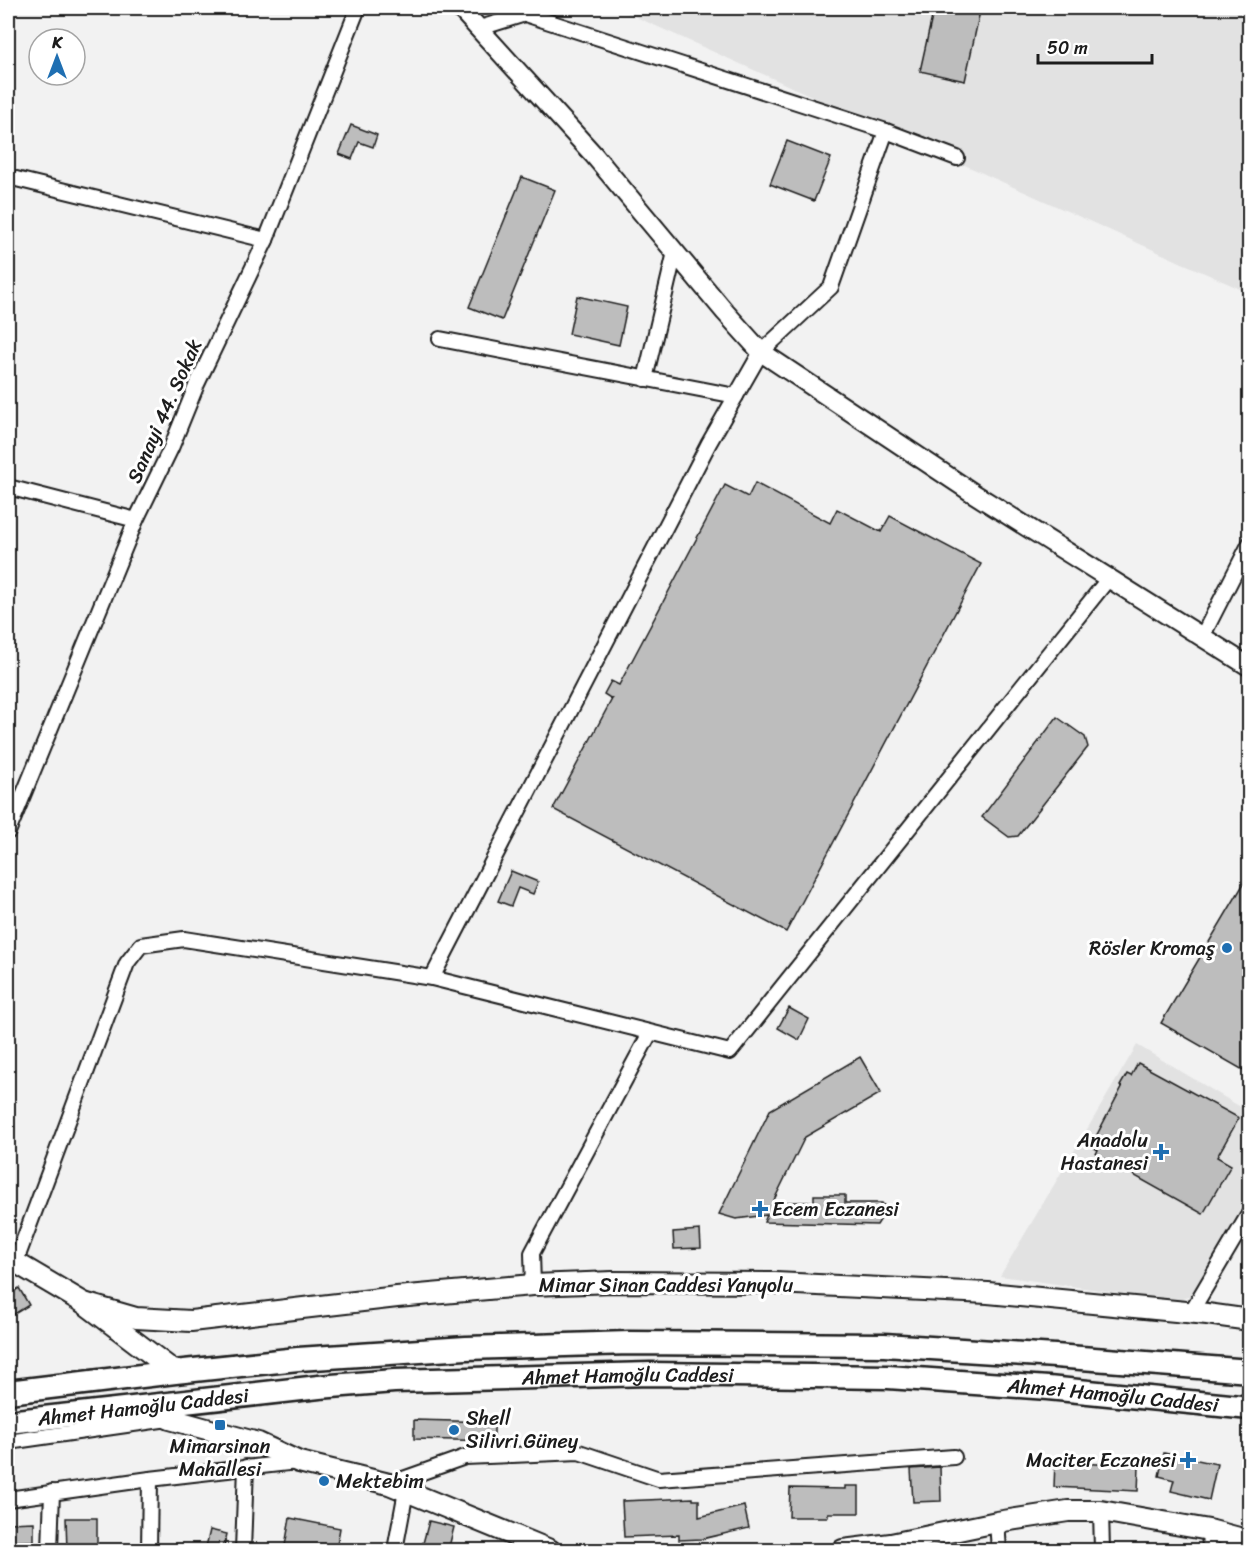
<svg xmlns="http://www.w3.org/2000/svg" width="1257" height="1558" font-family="Sriracha,sans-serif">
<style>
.built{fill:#e2e2e2}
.building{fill:#bdbdbd;stroke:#1c1c1c;stroke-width:1.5}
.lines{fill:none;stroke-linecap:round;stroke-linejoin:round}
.minor-casing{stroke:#1c1c1c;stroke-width:18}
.tertiary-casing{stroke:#1c1c1c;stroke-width:22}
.secondary-casing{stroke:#1c1c1c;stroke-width:24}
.trunk-casing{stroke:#1c1c1c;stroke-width:27}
.minor{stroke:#fff;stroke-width:14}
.tertiary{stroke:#fff;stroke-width:18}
.secondary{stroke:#fff;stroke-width:20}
.trunk{stroke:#fff;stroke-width:22}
.poi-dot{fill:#1f6fb2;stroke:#fff;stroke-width:2}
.labels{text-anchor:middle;stroke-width:6;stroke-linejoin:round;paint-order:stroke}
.street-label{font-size:20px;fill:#1c1c1c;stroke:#fff}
.poi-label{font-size:20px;fill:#1c1c1c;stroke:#fff;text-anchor:end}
</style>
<rect width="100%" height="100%" fill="#f2f2f2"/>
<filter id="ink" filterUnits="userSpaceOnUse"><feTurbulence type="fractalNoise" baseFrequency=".0167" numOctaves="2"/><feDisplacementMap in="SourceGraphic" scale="12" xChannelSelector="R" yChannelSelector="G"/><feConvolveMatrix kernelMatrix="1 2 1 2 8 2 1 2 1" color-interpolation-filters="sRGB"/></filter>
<g filter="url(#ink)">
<g class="built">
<polygon points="616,8 1249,8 1249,293"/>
<polygon points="1137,1045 1249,1112 1249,1193 1195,1295 1175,1301 1000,1276"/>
</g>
<g class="building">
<polygon points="934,8 964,8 980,11 965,81 920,71"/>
<polygon points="351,125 377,135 373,147 359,142 352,159 339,154"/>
<polygon points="787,141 831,158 814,201 770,184"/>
<polygon points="522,177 555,190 502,320 469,307"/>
<polygon points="577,296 627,307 619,345 569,334"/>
<polygon points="755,483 830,523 837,509 881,532 890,516 981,564 786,932 553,809 612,699 604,694 611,681 619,685 725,485 748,497"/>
<polygon points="1057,717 1085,737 1088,747 1018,836 1009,837 982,817"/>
<polygon points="511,871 538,882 533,894 518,888 511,906 498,901"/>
<polygon points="1250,873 1250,1074 1161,1023"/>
<polygon points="789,1008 809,1019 799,1040 778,1028"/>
<polygon points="860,1057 881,1093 805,1137 773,1202 814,1202 814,1195 845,1195 845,1203 882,1203 887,1209 877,1225 764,1222 767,1215 736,1219 719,1214 770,1110"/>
<polygon points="1138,1063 1239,1118 1217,1157 1231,1165 1203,1214 1096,1154 1098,1150 1091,1146 1122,1087 1120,1086 1127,1074 1131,1076"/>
<polygon points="700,1230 701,1248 674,1249 673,1232"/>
<polygon points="19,1288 29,1305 8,1318 8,1295"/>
<polygon points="414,1420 494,1422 494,1441 414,1439"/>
<polygon points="1164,1453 1217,1464 1209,1500 1171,1491 1174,1480 1159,1476"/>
<polygon points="1055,1462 1139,1466 1138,1491 1054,1487"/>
<polygon points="940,1467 941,1501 913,1502 911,1469"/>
<polygon points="845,1486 859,1486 859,1513 828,1513 828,1517 789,1517 790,1488 845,1489"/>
<polygon points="693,1498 693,1500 699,1500 699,1517 744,1506 749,1528 702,1539 679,1540 679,1535 624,1537 622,1501"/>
<polygon points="66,1518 97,1518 97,1551 67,1551"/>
<polygon points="290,1518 340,1528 336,1551 284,1551"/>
<polygon points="429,1521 454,1527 448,1551 436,1551 422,1547"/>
<polygon points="34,1522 34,1541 8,1542 8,1523"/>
<polygon points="210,1530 227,1534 223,1551 205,1551"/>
</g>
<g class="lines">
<g class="minor-casing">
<g id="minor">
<polyline points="480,28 525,14 886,131 957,158"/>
<polyline points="8,177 266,240"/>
<polyline points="440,339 736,396"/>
<polyline points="645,379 675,252"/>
<polyline points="8,487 136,520"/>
<polyline points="1202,637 1250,543"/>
<polyline points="8,832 136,520 171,448 197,384 266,240 358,8"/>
<polyline points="432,978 709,443 761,352 831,287 886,131"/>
<polyline points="16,1261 127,963 141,945 184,939 432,978 730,1052 1109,578"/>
<polyline points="533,1285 532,1253 650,1033"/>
<polyline points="1191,1312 1250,1212"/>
<polyline points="8,1442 168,1419"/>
<polyline points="389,1484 465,1457 579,1452 659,1479 954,1457"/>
<polyline points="8,1499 150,1479 297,1462"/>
<polyline points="1101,1511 1102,1550"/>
<polyline points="997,1522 999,1550"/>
<polyline points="1209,1530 1210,1550"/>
<polyline points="50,1550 52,1492"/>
<polyline points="149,1550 150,1479"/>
<polyline points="243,1550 246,1467"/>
<polyline points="395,1550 406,1491"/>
</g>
</g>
<g class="tertiary-casing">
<polyline id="tertiary" points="460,8 593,154 725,312 761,352 973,493 1250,667"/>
</g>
<g class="secondary-casing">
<g id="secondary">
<polyline points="8,1258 84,1303 175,1372"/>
<polyline points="84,1303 136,1318 191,1321 397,1297 533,1285 613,1282 775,1283 988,1293 1207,1314 1250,1320"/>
<polyline points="143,1406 170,1419 258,1443 299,1462 389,1484 550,1550"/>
<polyline points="843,1550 891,1544 997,1522 1068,1511 1101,1511 1209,1530 1250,1541"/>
</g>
</g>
<g class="trunk-casing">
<g id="trunk">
<polyline points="8,1392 175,1372 298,1359 466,1348 629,1343 884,1345 1055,1356 1250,1371"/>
<path id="s1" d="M8 1422 319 1387 394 1381 650 1374 888 1377 1048 1388 1250 1408"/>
</g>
</g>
<use href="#minor" class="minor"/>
<use href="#tertiary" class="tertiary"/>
<use href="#secondary" class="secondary"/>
<use href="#trunk" class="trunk"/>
</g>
</g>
<g class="poi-dot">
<circle cx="1227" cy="948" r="6"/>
<path d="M1158 1143h6v6h6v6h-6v6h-6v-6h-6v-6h6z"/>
<path d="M757 1200h6v6h6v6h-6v6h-6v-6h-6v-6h6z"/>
<rect x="214" y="1419" width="12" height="12" rx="3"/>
<circle cx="454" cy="1430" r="6"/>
<path d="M1185 1451h6v6h6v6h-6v6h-6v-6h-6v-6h6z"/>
<circle cx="324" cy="1481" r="6"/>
</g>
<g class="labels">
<g class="street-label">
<text transform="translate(164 411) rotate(-66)" y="7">Sanayi 44. Sokak</text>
<text x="666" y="1292">Mimar Sinan Caddesi Yanyolu</text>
<text dy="7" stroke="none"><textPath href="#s1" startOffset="622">Ahmet Hamoğlu Caddesi</textPath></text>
<text dy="7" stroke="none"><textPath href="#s1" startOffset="1108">Ahmet Hamoğlu Caddesi</textPath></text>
<text dy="7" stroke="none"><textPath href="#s1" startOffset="136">Ahmet Hamoğlu Caddesi</textPath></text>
</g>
<g class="poi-label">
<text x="1215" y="955">Rösler Kromaş</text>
<text x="1148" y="1147">Anadolu<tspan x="1148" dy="23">Hastanesi</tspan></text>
<text x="772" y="1216" text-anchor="start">Ecem Eczanesi</text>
<text x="466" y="1425" text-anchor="start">Shell<tspan x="466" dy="23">Silivri Güney</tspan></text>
<text x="220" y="1453" text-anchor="middle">Mimarsinan<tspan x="220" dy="23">Mahallesi</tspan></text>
<text x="1176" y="1467">Maciter Eczanesi</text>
<text x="336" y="1488" text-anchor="start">Mektebim</text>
</g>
</g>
<rect width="1257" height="1558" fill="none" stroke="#fff" stroke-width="30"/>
<rect x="15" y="15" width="1227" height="1528" fill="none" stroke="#1c1c1c" stroke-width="2" filter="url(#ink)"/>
<g transform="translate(57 57)"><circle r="28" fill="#ffffff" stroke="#a4a4a4" stroke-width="1.5"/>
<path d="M0-4.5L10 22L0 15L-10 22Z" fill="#1f6fb2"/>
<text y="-9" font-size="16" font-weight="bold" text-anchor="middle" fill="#1c1c1c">K</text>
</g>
<path d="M1038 54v9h114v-9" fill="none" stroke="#1c1c1c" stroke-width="3"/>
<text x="1047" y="54" font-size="18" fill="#1c1c1c" stroke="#ffffff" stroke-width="4.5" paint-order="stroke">50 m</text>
</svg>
